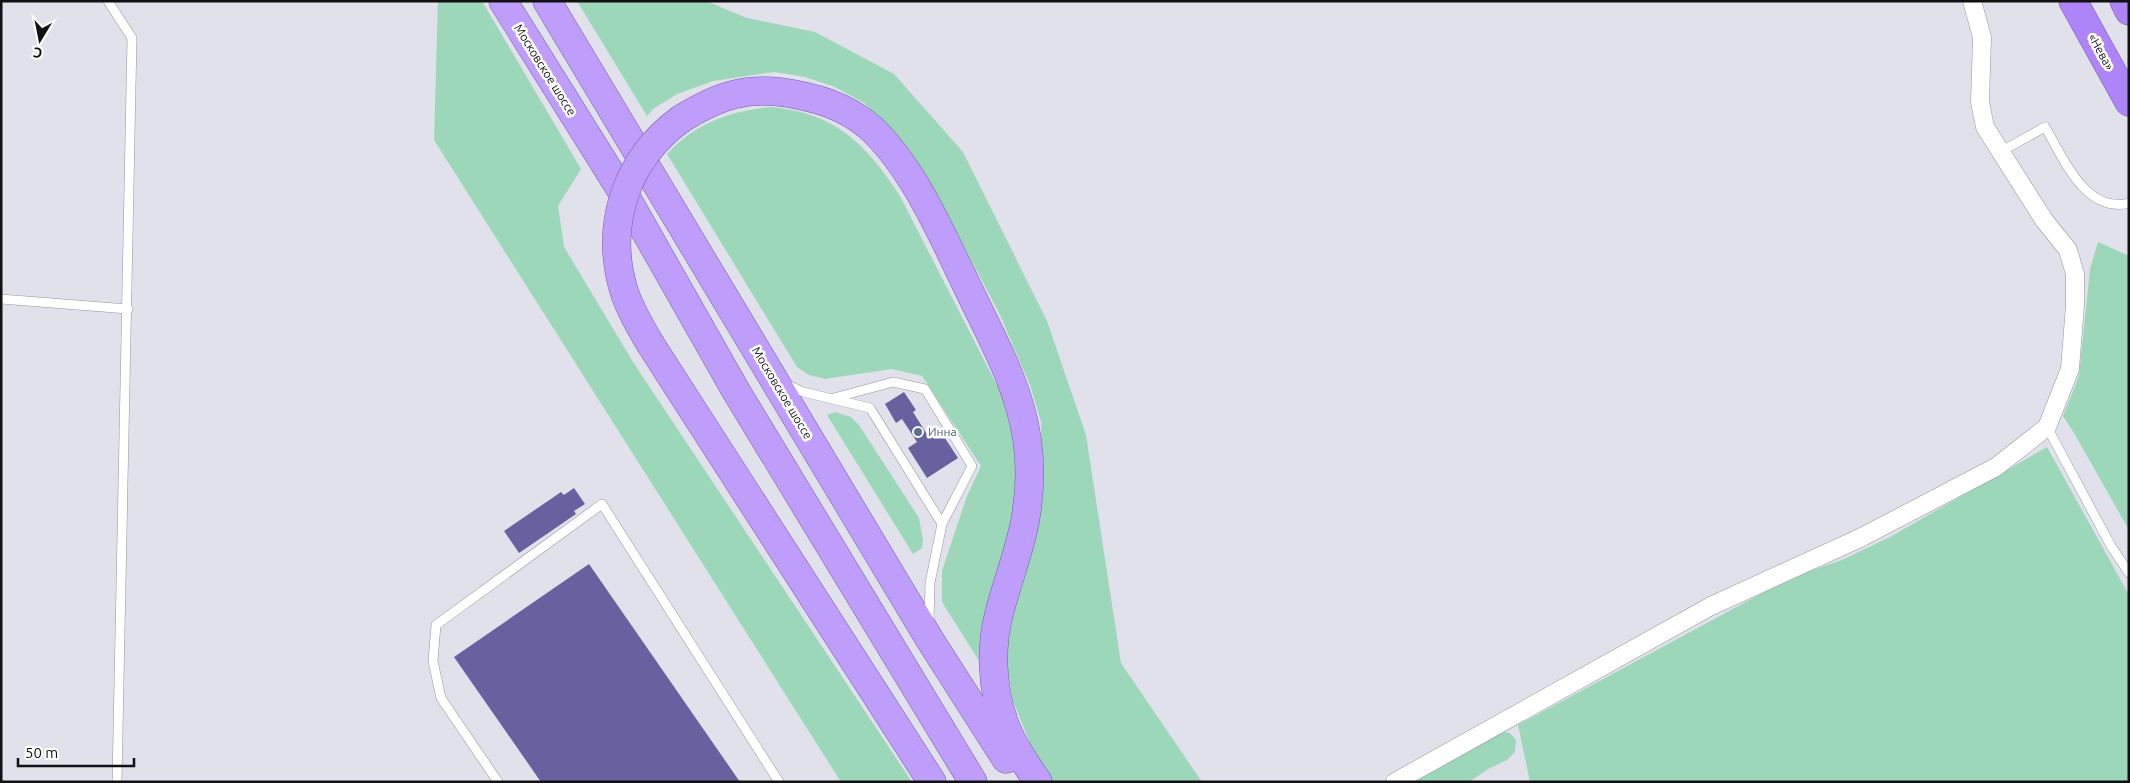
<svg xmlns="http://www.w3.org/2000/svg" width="2130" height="783" font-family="Ubuntu,sans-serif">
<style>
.green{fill:#9cd7b9}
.building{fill:#67619f}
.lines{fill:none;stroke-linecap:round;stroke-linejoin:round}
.service-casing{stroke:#94949d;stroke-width:10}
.minor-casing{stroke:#94949d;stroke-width:19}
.trunk-casing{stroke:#765ca8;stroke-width:29}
.motorway-casing{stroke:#765ca8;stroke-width:29}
.service{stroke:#fff;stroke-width:9}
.minor{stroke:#fff;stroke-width:18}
.trunk{stroke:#be9efa;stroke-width:28}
.motorway{stroke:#ad85f8;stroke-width:28}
.trunk-bridge-casing{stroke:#765ca8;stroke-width:29;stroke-linecap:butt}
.trunk-bridge{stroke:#be9efa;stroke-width:28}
.service-dot{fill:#5c6f8a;stroke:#fff;stroke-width:2}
.labels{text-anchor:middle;stroke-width:5;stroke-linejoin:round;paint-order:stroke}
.street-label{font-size:12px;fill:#111114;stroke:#fff}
.service-label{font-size:12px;fill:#4e5e75;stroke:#fff;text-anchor:start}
</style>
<rect width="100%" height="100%" fill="#e1e1eb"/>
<g class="green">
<polygon points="438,1 482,1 581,169 558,206 564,247 633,362 912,782 841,782 434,140"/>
<polygon points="577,1 706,1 747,18 815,32 894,74 963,152 1047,321 1086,435 1121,663 1202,782 1051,782 1039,765 1013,701 1006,659 1011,622 1038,521 1042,472 1041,422 1030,385 1000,315 946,212 921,170 894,132 864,103 835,87 805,77 774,72 713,81 677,94 653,109 647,116"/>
<path d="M771 107C836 113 866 144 900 196L1003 397 1016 451 1018 486 981 664 942 602V571L967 496 981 466 922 376 892 369 825 379 809 375 797 367 667 154C696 123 730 111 771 107Z"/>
<polygon points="2098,242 2127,255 2129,258 2129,530 2074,433 2063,416 2079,376 2090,269"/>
<polygon points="835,412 851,417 859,425 919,518 923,541 922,548 913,554 827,415"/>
<polygon points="2047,447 2129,595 2129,782 1530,782 1518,725 1792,577 1842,560 1890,537"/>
<polygon points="1497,731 1510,733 1516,740 1515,752 1507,760 1488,769 1469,782 1412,782"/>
</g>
<g class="building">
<polygon points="904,392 916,410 913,412 928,436 939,429 958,458 927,478 908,448 917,442 902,419 896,423 885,404"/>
<polygon points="574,488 585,504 574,511 576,514 519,553 504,531 561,492 564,495"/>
<polygon points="589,564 740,782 541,782 454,657"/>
</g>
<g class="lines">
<g class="service-casing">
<g id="service">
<polyline points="108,1 132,38 117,782"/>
<path d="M2000 152 2045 127C2063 157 2085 214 2129 203"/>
<polyline points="1,299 128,309"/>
<polyline points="786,384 803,392 870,408 942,524 930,583 929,620"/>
<polyline points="834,398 893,382 925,389 972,466 942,524"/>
<polyline points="2047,427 2111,546 2129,573"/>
<polyline points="498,782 441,698 433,661 436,625 602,504 779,782"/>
</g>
</g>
<g class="minor-casing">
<polyline id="minor" points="1395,782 1711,606 1860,538 1996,467 2047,427 2070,369 2075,305 2075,274 2068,250 2044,220 1985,127 1980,102 1982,37 1972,1"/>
</g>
<g class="trunk-casing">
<g id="trunk">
<polyline points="503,1 631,206 736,391 973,782"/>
<polyline points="547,1 930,640 1006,759"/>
<path d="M681 119C721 94 751 85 798 95 825 100 852 111 872 129 914 169 942 235 967 286 990 335 1019 384 1027 439 1031 466 1030 494 1025 521 1019 553 1007 582 999 614 990 648 992 688 1004 722 1012 744 1025 763 1038 782"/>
<polyline points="651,345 932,782"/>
</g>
</g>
<g class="motorway-casing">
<g id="motorway">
<polyline points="2073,1 2129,102"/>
<polyline points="2124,1 2129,11"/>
</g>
</g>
<use href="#service" class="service"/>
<use href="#minor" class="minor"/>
<use href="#trunk" class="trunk"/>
<use href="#motorway" class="motorway"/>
<g class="trunk-bridge-casing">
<path id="trunk-bridge" d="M651 345C641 328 630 310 624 291 604 225 626 159 681 119"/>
</g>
<use href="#trunk-bridge" class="trunk-bridge"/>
</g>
<circle class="service-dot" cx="918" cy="432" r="5"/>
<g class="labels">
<g class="street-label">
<text transform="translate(2101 52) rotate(61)" y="4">«Нева»</text>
<text transform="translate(545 70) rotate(58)" y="4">Московское шоссе</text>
<text transform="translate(782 393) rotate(59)" y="4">Московское шоссе</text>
</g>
<g class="service-label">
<text x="928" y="436">Инна</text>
</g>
</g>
<rect width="2130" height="783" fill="none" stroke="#111114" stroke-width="5"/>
<g transform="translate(40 40) rotate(190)" stroke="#ffffff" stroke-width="4" paint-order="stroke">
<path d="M0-4L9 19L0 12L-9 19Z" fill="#111114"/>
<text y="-8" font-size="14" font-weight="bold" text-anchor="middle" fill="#111114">С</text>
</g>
<path d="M18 758v8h116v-8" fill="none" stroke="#111114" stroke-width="2.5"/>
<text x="25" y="758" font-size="15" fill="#111114" stroke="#ffffff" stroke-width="4" paint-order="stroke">50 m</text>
</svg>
